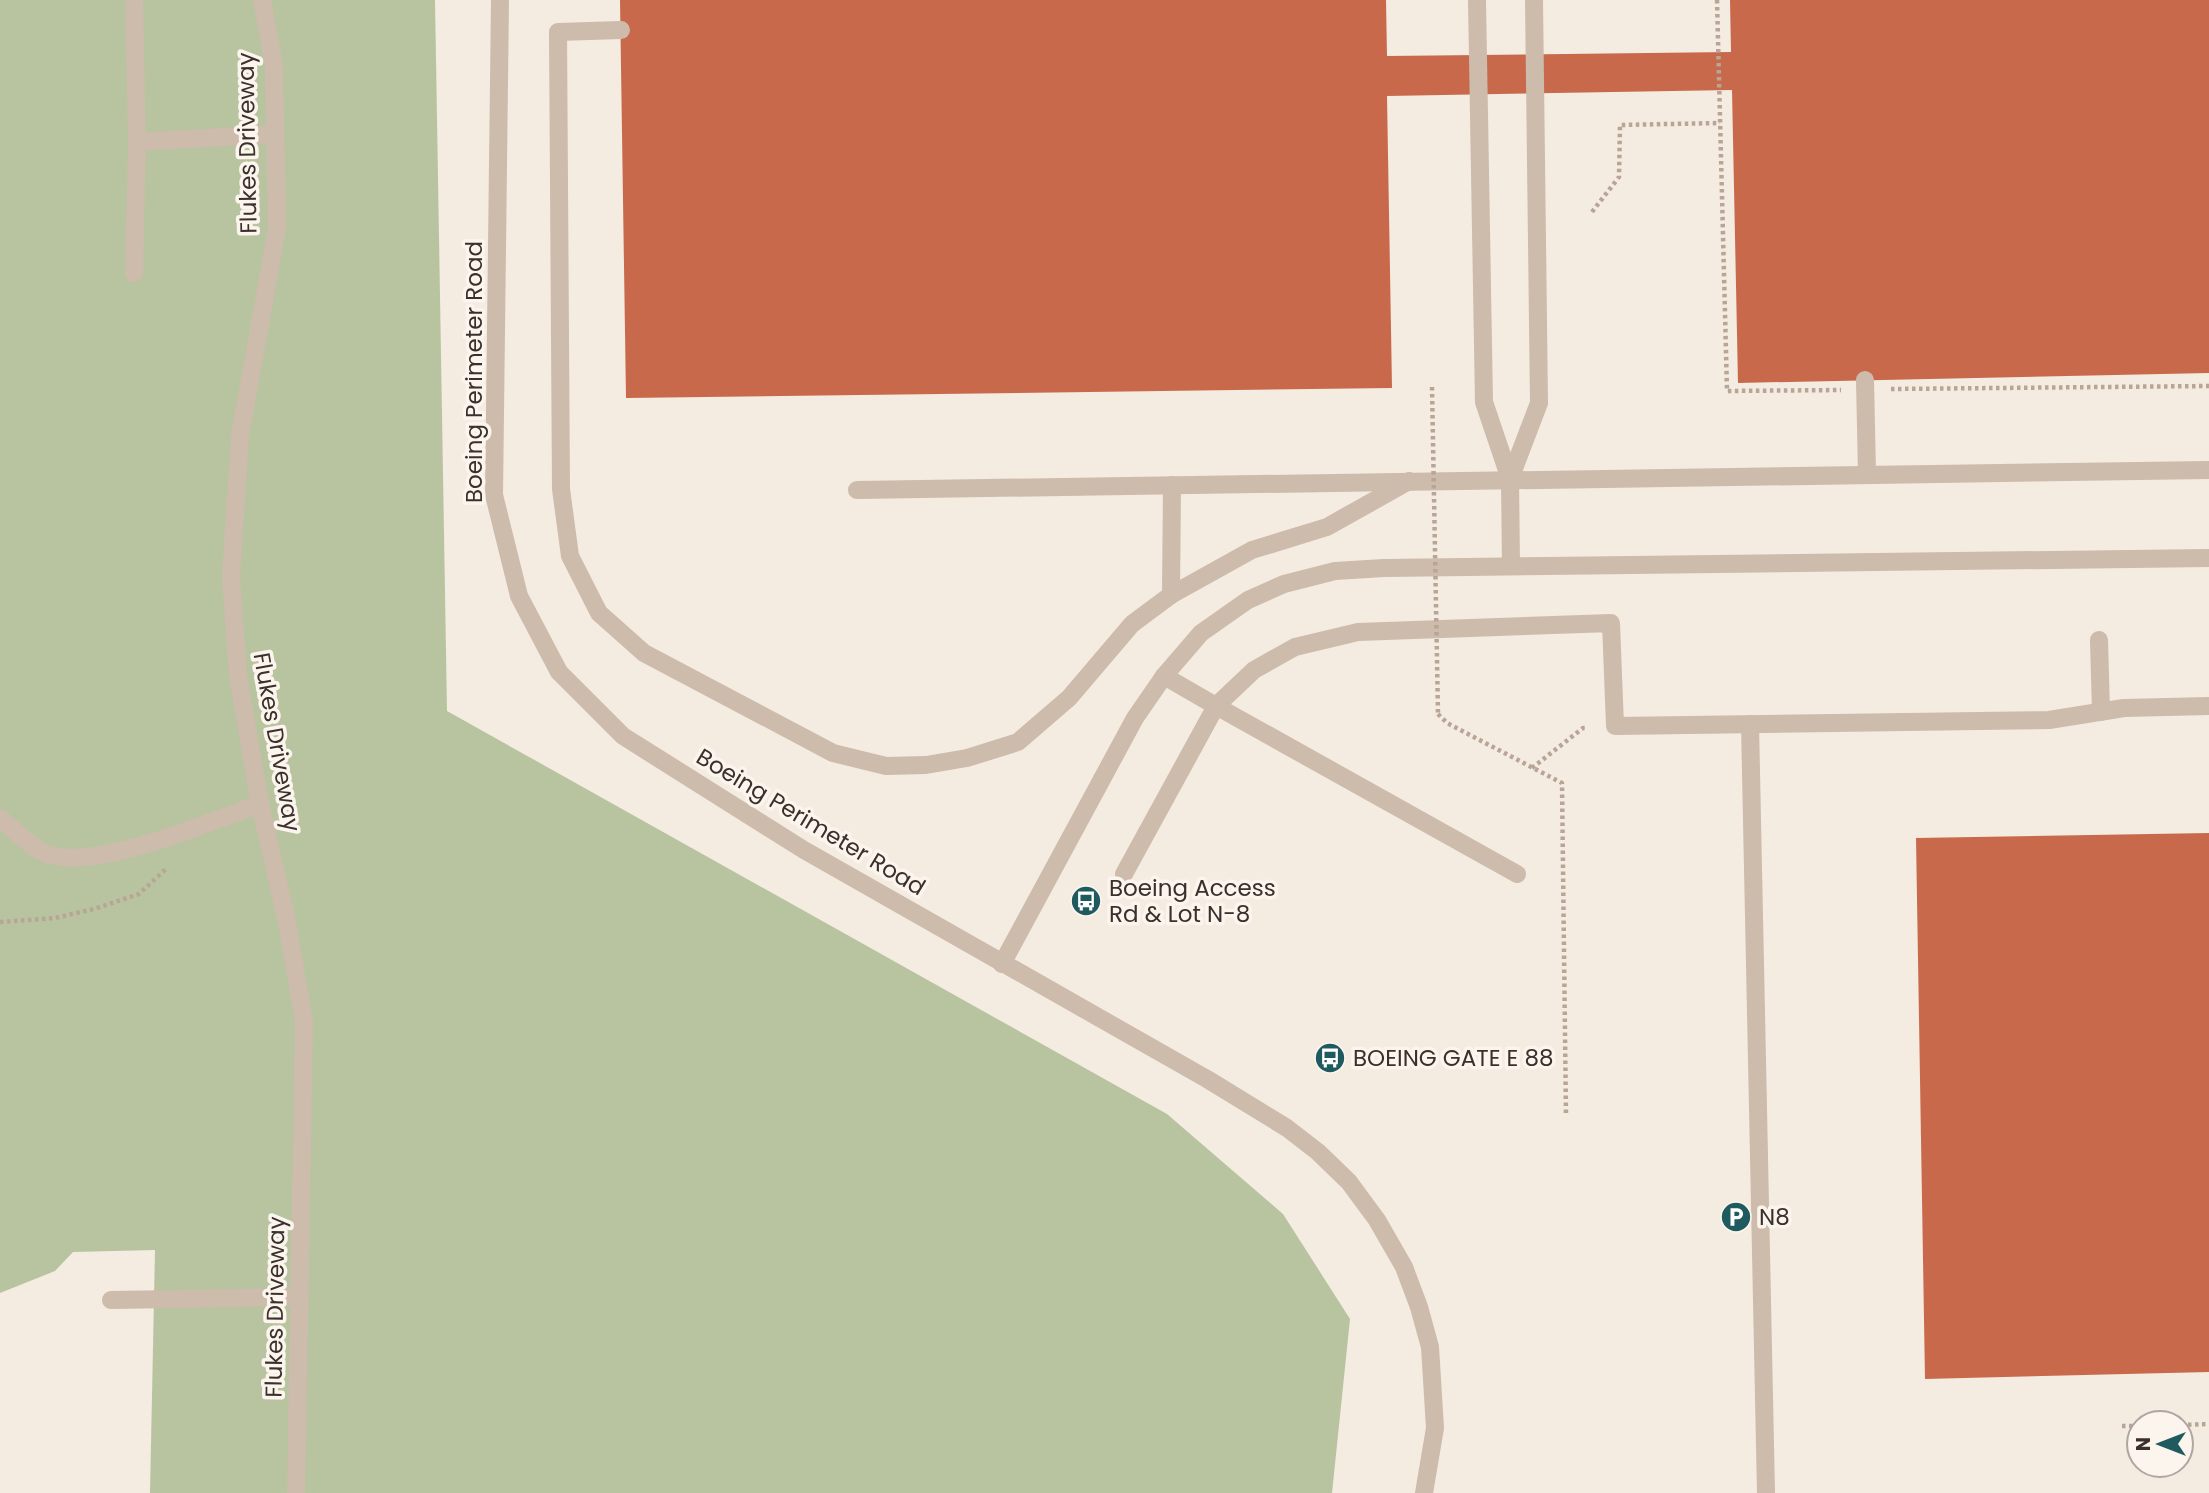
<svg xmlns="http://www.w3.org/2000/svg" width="2209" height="1493" font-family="Poppins,sans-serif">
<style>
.green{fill:#b8c4a0}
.building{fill:#c8694b}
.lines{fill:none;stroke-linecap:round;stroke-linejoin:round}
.path{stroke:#b9a596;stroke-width:4.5;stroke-dasharray:3.5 3.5;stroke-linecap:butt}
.service{stroke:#cdbbac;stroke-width:18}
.minor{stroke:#cdbbac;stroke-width:18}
.path-bridge{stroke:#b9a596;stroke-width:4.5;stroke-dasharray:3.5 3.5;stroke-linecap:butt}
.labels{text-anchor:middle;stroke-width:7;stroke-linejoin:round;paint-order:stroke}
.street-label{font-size:23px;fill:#3b302b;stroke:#fbf5ee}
.poi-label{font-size:23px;fill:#3b302b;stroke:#fbf5ee;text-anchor:start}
</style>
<rect width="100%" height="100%" fill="#f4ebe1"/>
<polygon class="green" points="0,0 435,0 447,711 1167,1114 1283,1214 1350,1319 1332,1493 150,1493 155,1250 73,1252 55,1271 0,1293"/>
<g class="building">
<polygon points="620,0 1386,0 1387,56 1731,52 1730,0 2209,0 2209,373 1738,383 1732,90 1387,96 1392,388 626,398"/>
<polygon points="2209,833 2209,1372 1925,1379 1916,838"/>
</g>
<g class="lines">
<g class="path">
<polyline points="1717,0 1727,391 1841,390"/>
<polyline points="1592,212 1619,177 1620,125 1720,123"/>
<polyline points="1891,389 2209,386"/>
<polyline points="1438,714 1447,723 1562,783 1566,1116"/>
<polyline points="1532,768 1583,728 1588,728"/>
<polyline points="0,922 55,918 94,909 139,894 167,868"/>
<polyline points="2181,1425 2209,1424"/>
<polyline points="2122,1426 2139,1426"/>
</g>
<g class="service">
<polyline points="134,0 137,142 134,273"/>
<polyline points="500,0 494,495 519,596 559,672 623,736 804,850 1207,1079 1287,1128 1318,1152 1349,1182 1377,1220 1404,1267 1419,1307 1430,1347 1435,1428 1424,1493"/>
<polyline points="1477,0 1484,402 1510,479 1511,566"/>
<polyline points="621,30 558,32 561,489 570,556 599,613 644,653 833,753 886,766 926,765 967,758 1018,742 1069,698 1132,624 1171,595 1252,550 1327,527 1409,481"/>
<polyline points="137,142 275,134"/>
<polyline points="1865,380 1867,474"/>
<polyline points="1510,479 1539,403 1534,0"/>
<polyline points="857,490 2209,470"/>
<polyline points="1171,595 1172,485"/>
<polyline points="2099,640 2101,712"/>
<polyline points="1164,676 1216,706 1254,670 1295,647 1358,632 1611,623 1615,726 2049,720 2124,708 2209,706"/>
<polyline points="1750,724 1766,1493"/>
<path d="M0 818C12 828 29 845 42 852 89 875 211 821 260 804"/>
<polyline points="1124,874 1216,706 1517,874"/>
<polyline points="1002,964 1135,718 1164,676 1201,633 1248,600 1284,584 1335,571 1384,568 2209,558"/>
<polyline points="111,1300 300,1297"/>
</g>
<polyline class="minor" points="262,0 274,66 277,228 240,436 231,577 238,676 260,804 287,922 304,1022 296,1493"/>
<polyline class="path-bridge" points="1432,387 1438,714"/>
</g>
<defs>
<g id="bus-disc" transform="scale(1.575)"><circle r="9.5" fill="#1f5a5e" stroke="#fbf5ee"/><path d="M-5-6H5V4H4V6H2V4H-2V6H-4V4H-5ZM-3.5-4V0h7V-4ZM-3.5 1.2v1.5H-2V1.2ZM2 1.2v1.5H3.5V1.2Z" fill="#fff"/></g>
<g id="parking-disc" transform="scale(1.575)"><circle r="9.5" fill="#1f5a5e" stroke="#fbf5ee"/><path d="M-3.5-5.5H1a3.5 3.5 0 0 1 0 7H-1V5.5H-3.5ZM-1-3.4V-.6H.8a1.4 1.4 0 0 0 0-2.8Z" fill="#fff"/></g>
</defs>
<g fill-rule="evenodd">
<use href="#bus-disc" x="1086" y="901"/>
<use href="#bus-disc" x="1330" y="1058"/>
<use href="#parking-disc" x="1736" y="1217"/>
</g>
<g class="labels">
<g class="street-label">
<text transform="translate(247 143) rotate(-91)" y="8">Flukes Driveway</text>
<text transform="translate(474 372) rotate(-90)" y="8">Boeing Perimeter Road</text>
<text transform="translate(277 742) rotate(80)" y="8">Flukes Driveway</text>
<text transform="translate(811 822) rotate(31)" y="8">Boeing Perimeter Road</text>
<text transform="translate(275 1307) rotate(-89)" y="8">Flukes Driveway</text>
</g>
<g class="poi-label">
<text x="1109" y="896">Boeing Access<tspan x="1109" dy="26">Rd &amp; Lot N-8</tspan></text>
<text x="1353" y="1066">BOEING GATE E 88</text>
<text x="1759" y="1225">N8</text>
</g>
</g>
<g transform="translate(2160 1444) rotate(270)"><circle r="33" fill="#fbf5ee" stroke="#aea6a0" stroke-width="2"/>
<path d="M0-5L12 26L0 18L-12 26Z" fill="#1f5a5e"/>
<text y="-10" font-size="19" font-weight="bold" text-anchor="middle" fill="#3b302b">N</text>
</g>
</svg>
